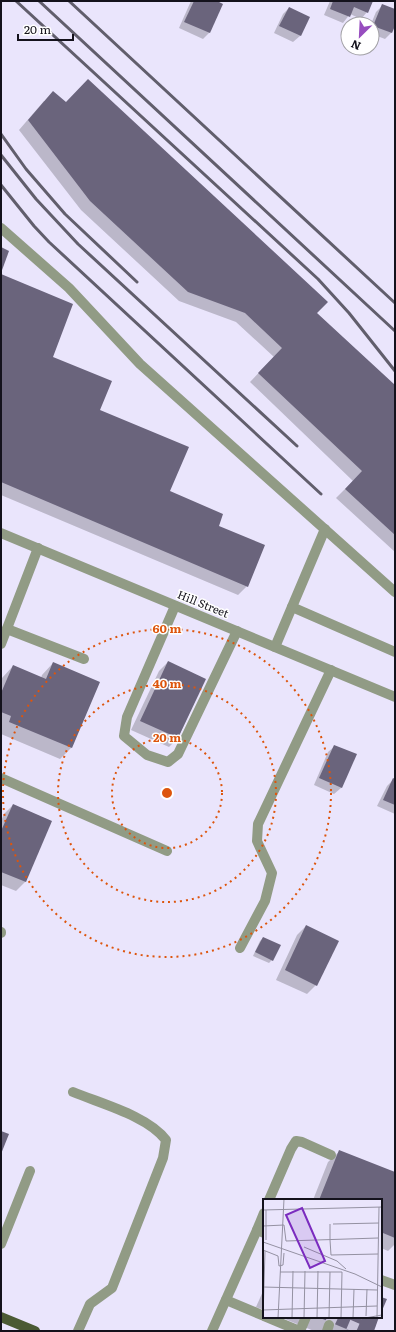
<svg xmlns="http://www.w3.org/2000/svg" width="396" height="1332" font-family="Literata,serif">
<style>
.shadow{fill:#0003}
.building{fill:#6a647c}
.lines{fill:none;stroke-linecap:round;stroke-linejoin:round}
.minor-tunnel{stroke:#cac5da;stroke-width:10;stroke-dasharray:10 5;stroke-linecap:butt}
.minor{stroke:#919b85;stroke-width:10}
.major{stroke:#4b5a34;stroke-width:10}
.rail{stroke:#615e6c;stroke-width:3}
.ring{fill:none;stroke:#dd550d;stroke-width:2;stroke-dasharray:2 4}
.labels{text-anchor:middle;stroke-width:3;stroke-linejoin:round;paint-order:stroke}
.street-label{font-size:11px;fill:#14121c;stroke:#fff}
.inset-road{fill:none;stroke:#9491a2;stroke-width:1}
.view{fill:#7b2cbf;fill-opacity:0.15;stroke:#7b2cbf;stroke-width:2}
.inset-edge{fill:none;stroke:#14121c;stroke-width:2}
.centre{fill:#dd550d;stroke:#fff;stroke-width:2}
.ring-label{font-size:12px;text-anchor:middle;font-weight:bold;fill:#dd550d;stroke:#fff;stroke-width:3;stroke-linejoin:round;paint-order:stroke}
</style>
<rect width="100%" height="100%" fill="#eae5fc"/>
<g class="shadow">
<polygon points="191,1 214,1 222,5 209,33 203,39 179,28"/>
<polygon points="330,1 372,1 367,12 361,19 350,14 343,23 324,15"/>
<polygon points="383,5 395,11 395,24 391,33 385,39 372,34 371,24 376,12"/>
<polygon points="289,8 308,17 300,36 293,42 274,33 283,14"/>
<polygon points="44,101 66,103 316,313 395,386 395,552 336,498 353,481 250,382 274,357 236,322 179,301 81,210 19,130"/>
<polygon points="1,275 52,357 169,491 217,527 247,586 238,595 1,495"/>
<polygon points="168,662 205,679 178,738 169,747 131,730 159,671"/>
<polygon points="53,663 71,748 60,759 1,734 2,678 13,666 41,678 42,675"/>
<polygon points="335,746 355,755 341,788 334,794 314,785 328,752"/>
<polygon points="393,780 395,780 395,814 377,806 387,786"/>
<polygon points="13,805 51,821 25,882 16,891 1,885 1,821 4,814"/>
<polygon points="306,926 316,985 307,994 276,980 297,935"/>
<polygon points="263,938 272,960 269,963 253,956 260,941"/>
<polygon points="340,1151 395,1174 395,1244 388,1251 381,1248 381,1200 313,1200 328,1162"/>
<polygon points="264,1289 264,1310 256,1307"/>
<polygon points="280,1317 378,1317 373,1331 314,1331"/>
</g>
<g class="building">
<polygon points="194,1 217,1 223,4 210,33 184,22"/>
<polygon points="333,1 373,1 368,13 354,7 350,17 330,9"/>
<polygon points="382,4 395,9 395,26 392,33 373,26"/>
<polygon points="289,7 310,17 301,36 279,26"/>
<polygon points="88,79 328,302 317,313 395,385 395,535 345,489 362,471 258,373 282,348 245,313 188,292 90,201 28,120 53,91 66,102"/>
<polygon points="1,247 9,251 1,273"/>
<polygon points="1,274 73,304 53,357 112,381 100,410 189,447 170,491 223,514 219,526 265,545 248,587 1,482"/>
<polygon points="168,661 206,679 178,738 140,721"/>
<polygon points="53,662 100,682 72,748 9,722 11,716 1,712 1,693 13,665 46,679"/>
<polygon points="334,745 357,754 342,788 319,778"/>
<polygon points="393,778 395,779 395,805 383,800"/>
<polygon points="13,804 52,821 26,882 1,872 1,831"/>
<polygon points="306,925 339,941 317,986 285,970"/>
<polygon points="263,937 281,945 273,961 255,952"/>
<polygon points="1,1131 9,1134 1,1154"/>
<polygon points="339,1150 395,1172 395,1238 383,1233 381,1238 381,1200 319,1200"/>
<polygon points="381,1297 387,1299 381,1313"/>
<polygon points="318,1317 379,1317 374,1331 351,1331"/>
</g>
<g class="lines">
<g class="minor-tunnel">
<polyline points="329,1325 333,1317"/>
<polyline points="351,1331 357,1317"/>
</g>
<g class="minor">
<polyline points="1,228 69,288 140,364 395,592"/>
<polyline points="1,533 395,697"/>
<polyline points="175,606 127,717 124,736 147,755 168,762 178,754 237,631"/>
<polyline points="292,607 395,652"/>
<polyline points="7,629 84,659"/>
<polyline points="1,644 38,548"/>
<polyline points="275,647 325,529"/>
<polyline points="1,778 167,851"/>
<polyline points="1,932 1,933"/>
<polyline points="240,948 265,901 272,873 257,841 258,824 331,670"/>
<path d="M73 1092C102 1104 148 1116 166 1140L163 1158 112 1288 90 1304 78 1331"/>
<polyline points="269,1200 291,1149 296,1141 302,1142 331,1155"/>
<polyline points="264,1213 257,1230 264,1233"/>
<polyline points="1,1244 30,1171"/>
<polyline points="381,1280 395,1285"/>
<polyline points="226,1300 264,1316"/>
<polyline points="266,1317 300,1331 306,1317"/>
<polyline points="212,1331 257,1230"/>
<polyline points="327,1331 329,1325"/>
</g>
<polyline class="major" points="1,1317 35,1331"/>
<g class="rail">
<polyline points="16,1 318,279 349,313 395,371"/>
<polyline points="39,1 395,331"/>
<polyline points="69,1 395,303"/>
<polyline points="1,134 26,169 65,214 137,282"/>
<polyline points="1,155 36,199 78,244 297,446"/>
<polyline points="1,185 34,226 49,242 321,494"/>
</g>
</g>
<g class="ring">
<circle cx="167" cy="793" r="55"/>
<circle cx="167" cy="793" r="109"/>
<circle cx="167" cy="793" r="164"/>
</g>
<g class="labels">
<g class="street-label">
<text transform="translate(203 604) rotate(22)" y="4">Hill Street</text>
</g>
</g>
<g transform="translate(263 1199)">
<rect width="119" height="119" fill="#eae5fc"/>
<path class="inset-road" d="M0 11 119 8M70 25 116 24M0 27 21 26 23 42 115 39M3 41V11M67 41 68 56 115 55M67 41V25M0 43 92 75 119 88M41 48 74 62 83 70M0 51 15 57 16 67 20 66 21 54M17 73H79L78 119M0 88 114 91M0 111 114 107M103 117 104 90M0 119 2 52M15 119 21 0M29 119 30 72M41 119 42 72M54 119 55 72M66 119 67 73M90 119 91 90M102 119 119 116M114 119 116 8"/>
<path class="view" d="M39 9 62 62 47 69 23 16Z"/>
<rect width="119" height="119" class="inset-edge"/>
</g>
<circle cx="167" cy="793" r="6" class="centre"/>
<g class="ring-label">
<text x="167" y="633">60 m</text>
<text x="167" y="688">40 m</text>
<text x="167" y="742">20 m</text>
</g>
<rect width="396" height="1332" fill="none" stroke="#14121c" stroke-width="4"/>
<g transform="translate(360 36) rotate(204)"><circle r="19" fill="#ffffff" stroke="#a1a0a4"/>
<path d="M0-3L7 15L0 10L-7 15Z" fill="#974dbf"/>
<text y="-6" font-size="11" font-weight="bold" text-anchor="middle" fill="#14121c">N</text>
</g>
<path d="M18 34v6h55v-6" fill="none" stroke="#14121c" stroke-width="2"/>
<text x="24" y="34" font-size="12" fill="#14121c" stroke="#ffffff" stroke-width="3" paint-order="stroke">20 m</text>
</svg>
